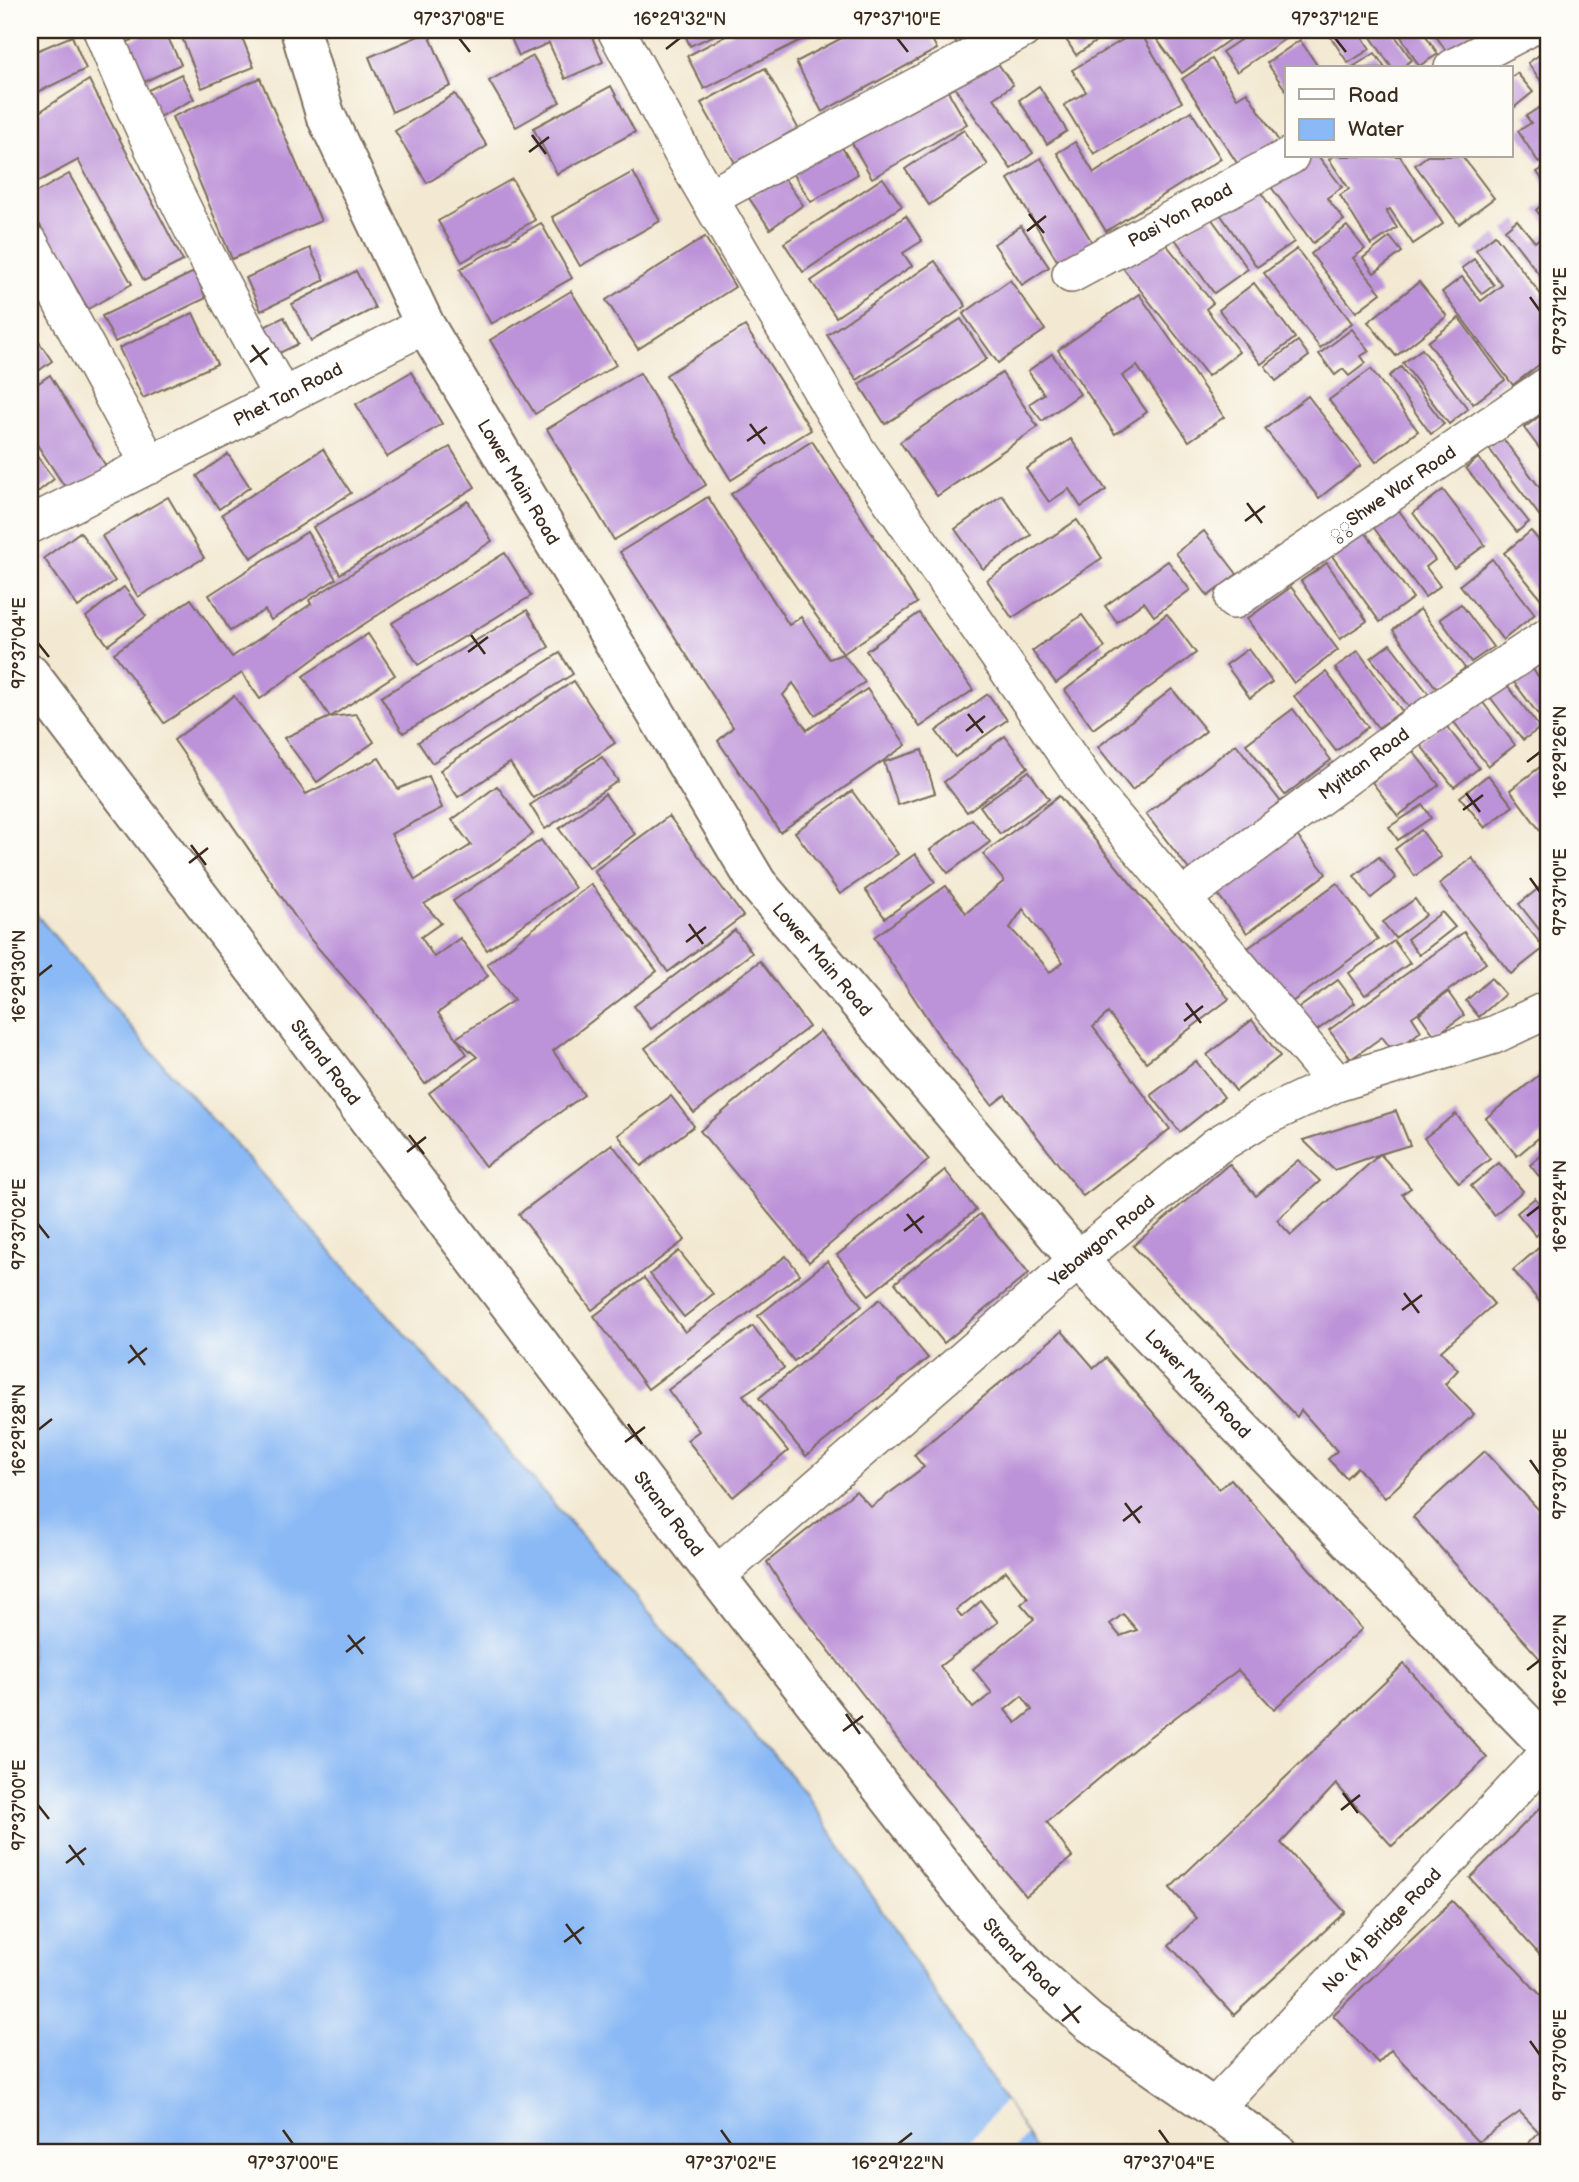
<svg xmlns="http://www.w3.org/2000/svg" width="1579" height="2182" font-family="'Balsamiq Sans',sans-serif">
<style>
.water{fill:#8ab9f5;stroke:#62728a;stroke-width:2}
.pier{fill:#f3e9d2}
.building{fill:#bc92d8;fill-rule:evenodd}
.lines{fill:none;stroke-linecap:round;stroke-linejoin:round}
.street-casing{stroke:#7b6d5d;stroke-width:40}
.secondary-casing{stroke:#7b6d5d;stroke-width:42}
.street{stroke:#fff;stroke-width:37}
.secondary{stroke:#fff;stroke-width:38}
.ticks{fill:none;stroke:#3b2a1e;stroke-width:2.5}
.labels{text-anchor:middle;stroke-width:5;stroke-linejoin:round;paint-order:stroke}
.street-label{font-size:18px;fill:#3b2a1e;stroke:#fdfcf7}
.neatline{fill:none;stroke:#3b2a1e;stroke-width:2.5}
.ticks-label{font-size:18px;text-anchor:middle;fill:#3b2a1e}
</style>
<rect width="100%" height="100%" fill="#fdfcf7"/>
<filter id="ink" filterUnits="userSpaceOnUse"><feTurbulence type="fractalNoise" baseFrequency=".0143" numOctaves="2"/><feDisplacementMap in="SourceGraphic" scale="14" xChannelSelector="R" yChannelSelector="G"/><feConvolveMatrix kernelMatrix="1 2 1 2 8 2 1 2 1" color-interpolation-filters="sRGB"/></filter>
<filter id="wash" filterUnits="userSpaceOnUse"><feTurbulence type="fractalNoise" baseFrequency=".00686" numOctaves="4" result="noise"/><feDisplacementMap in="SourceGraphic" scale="28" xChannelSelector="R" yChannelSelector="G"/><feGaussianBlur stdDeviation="1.57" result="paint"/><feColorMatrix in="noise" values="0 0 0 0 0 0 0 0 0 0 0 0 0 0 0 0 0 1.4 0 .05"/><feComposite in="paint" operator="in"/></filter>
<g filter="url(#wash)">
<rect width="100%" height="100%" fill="#f3e9d2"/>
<polygon class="water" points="30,907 150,1050 418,1348 805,1792 1038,2152 30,2152"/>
<polygon class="pier" points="1005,2101 1026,2135 1012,2152 959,2152"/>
<g id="blocks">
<g class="building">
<polygon points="153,30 164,30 181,64 134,87 115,48"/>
<polygon points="179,30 239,30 254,67 202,88"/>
<polygon points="519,30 589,30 603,62 565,79 549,43 519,56 509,34"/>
<polygon points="683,30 726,30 690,46"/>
<polygon points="737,30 821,30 704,89 687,56"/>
<polygon points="857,30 927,30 937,49 822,112 796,62"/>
<polygon points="949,30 1012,30 964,57"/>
<polygon points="1060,30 1095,30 1101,38 1076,55"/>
<polygon points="1139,30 1182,102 1094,154 1064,105 1086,92 1072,70"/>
<polygon points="1150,30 1243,30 1182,73"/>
<polygon points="1255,30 1298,30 1237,72 1222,52"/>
<polygon points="1326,30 1358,30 1370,49 1348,63"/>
<polygon points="1366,30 1391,30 1412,60 1400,68 1392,68"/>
<polygon points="1397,30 1422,30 1438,54 1419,66"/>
<polygon points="1432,30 1484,30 1486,33 1450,57"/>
<polygon points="428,32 451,86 392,112 369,57"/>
<polygon points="72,36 86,69 30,96 30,47 34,52"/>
<polygon points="1300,40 1319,68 1287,68 1287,92 1267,63"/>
<polygon points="1549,48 1549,92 1528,63"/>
<polygon points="1375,53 1385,68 1351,68"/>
<polygon points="992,55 1013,85 994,98 1033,153 1011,169 952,84"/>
<polygon points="533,56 560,102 516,127 489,81"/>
<polygon points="1212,59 1237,98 1247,92 1280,143 1241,169 1182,79"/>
<polygon points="765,68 798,128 735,163 701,103"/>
<polygon points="1517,73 1533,92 1511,110 1511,78"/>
<polygon points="181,74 194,99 151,121 138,95"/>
<polygon points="260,78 321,221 232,259 172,117"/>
<polygon points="941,79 967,124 872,178 846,133"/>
<polygon points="89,80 183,261 144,281 78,160 34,184 30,177 30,118"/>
<polygon points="611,86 635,132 557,174 533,128"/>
<polygon points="1039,86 1067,131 1047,144 1019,100"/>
<polygon points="455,94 487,146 427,183 395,131"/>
<polygon points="1548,102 1549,157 1539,163 1518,131 1531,123 1526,116"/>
<polygon points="1191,111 1221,159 1106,231 1057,153 1075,142 1094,173"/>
<polygon points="964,130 988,165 929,205 905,169"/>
<polygon points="838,141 858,174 811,202 791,170"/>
<polygon points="1305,156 1318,156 1342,187 1327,198 1344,220 1313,243 1268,183"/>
<polygon points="1334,156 1400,156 1443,224 1413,244 1390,209 1386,211 1397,228 1371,245 1340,195 1349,189 1329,159"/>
<polygon points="1427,156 1462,156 1494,198 1459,224 1415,165"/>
<polygon points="1041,158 1092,242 1058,262 1008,179"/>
<polygon points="1549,164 1549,189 1537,172"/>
<polygon points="633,172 660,221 580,266 552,217"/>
<polygon points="69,174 132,284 88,309 30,208 30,196"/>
<polygon points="782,175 803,205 770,229 749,198"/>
<polygon points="883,178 902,206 803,272 784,243"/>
<polygon points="512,179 535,220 462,262 438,221"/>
<polygon points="1256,185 1294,242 1257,267 1218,211"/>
<polygon points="1549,199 1549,227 1536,210"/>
<polygon points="1208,214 1248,269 1214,293 1175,239"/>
<polygon points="906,216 922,241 903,253 912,266 836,317 811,281"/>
<polygon points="1517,220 1535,242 1549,230 1549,287 1505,230"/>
<polygon points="541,223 572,278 491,324 460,269"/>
<polygon points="1021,226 1049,267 1022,285 994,244"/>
<polygon points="1347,226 1365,249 1353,258 1381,293 1356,312 1311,254"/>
<polygon points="1495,235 1549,305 1549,357 1513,385 1442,292 1462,277 1481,301 1502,285 1476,250"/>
<polygon points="705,237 735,287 638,349 606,300"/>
<polygon points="1390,237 1402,252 1374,273 1363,258"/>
<polygon points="1161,238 1213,303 1206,309 1239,352 1208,376 1123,268"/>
<polygon points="310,248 325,280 261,311 246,278"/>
<polygon points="1297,249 1352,323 1320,348 1264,273"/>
<polygon points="1474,259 1494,285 1482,294 1462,268"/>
<polygon points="935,261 966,306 857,380 827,335"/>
<polygon points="356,271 375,308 311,341 292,304"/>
<polygon points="194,272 206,298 115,342 102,316"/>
<polygon points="1010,280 1045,330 998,363 963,314"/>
<polygon points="1419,282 1447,316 1396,356 1368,322"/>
<polygon points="1254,283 1295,338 1261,364 1219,310"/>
<polygon points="571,291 616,365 535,414 490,340"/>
<polygon points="1139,294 1224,417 1189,441 1137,366 1122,376 1147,412 1115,434 1058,350"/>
<polygon points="193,313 217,364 143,398 119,348"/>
<polygon points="284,317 298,344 271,357 258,330"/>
<polygon points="1459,318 1505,380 1473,404 1428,342"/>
<polygon points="961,319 987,359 885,424 859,384"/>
<polygon points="745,326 811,430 731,480 666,375"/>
<polygon points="30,329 52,361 30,377"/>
<polygon points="1352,329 1369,351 1361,356 1366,363 1349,376 1343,369 1335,375 1319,354"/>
<polygon points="1298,341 1309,356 1276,381 1265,366"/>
<polygon points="1422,349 1468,409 1449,424 1403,363"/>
<polygon points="1052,354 1080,394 1042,421 1029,404 1044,394 1028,371"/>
<polygon points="1401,367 1444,424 1431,434 1389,376"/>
<polygon points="1371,369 1418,431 1376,462 1329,400"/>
<polygon points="411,372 442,424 387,457 356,404"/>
<polygon points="640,373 706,485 614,540 547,429"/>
<polygon points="1002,373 1038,427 937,496 900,442"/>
<polygon points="50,375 107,468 69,493 30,434 30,389"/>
<polygon points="1308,396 1361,465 1319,498 1265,429"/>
<polygon points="1546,411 1549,416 1549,461 1524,428"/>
<polygon points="1501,436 1549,500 1549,513 1542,519 1487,446"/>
<polygon points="1071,439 1106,490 1081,507 1069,489 1049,502 1026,469"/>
<polygon points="812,441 917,603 843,654 865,682 815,715 793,683 783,695 807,730 867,689 906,745 780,832 718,741 733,727 620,552 708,497 789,625 801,617 829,659 843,654 731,494"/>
<polygon points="30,447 54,479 30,498"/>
<polygon points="450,447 475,487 340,574 313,527"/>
<polygon points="323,449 351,493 251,558 222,514"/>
<polygon points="228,454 250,487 219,509 197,476"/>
<polygon points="1478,458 1529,522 1517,532 1466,468"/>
<polygon points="1443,490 1485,545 1454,568 1413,513"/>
<polygon points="1002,495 1031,535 983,569 955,529"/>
<polygon points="168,497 204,558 138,597 102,536"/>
<polygon points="468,501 492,541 335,643 260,699 242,673 164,723 114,653 191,599 232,657 311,604 309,600"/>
<polygon points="1395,505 1435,560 1426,567 1440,586 1425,597 1371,524"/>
<polygon points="1077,520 1102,558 1012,618 987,580"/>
<polygon points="1204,531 1237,574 1208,596 1176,553"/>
<polygon points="1531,531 1549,553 1549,600 1545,604 1504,553"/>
<polygon points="80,532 115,581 78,607 44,558"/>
<polygon points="307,532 336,579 271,620 265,610 230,631 209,595"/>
<polygon points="1365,532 1413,598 1380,622 1332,556"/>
<polygon points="505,553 531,596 418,665 392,623"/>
<polygon points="1492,559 1535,614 1503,640 1460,585"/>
<polygon points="1168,561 1190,590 1154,616 1144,602 1117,622 1105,606"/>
<polygon points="1327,563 1367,621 1340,639 1301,581"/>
<polygon points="124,587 146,616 108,645 86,617"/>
<polygon points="1291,587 1338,650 1294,683 1247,619"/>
<polygon points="1461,604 1493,647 1471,662 1440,619"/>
<polygon points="1420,609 1465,668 1437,689 1393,630"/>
<polygon points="527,610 549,647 403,733 381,697"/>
<polygon points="919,613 973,690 920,727 866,651"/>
<polygon points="1167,614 1196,653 1093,729 1065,690"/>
<polygon points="1082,615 1105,647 1056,683 1032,651"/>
<polygon points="368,634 395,675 330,717 303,676"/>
<polygon points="1390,644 1431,697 1412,711 1371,658"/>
<polygon points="1248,649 1272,682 1250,698 1226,665"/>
<polygon points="1358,651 1402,711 1378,728 1335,668"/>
<polygon points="560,653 573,674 432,763 418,742"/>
<polygon points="1531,667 1549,690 1549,729 1513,681"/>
<polygon points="1326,672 1368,727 1336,751 1294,696"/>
<polygon points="574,681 615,743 533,798 510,763 458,797 440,770"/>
<polygon points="1504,681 1540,728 1523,740 1487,693"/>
<polygon points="1172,689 1206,731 1132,790 1098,747"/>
<polygon points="988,694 1007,720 955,757 936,731"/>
<polygon points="234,696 306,794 379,758 398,789 429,776 442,808 391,834 415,880 471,845 452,820 497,786 533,834 488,867 424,904 441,923 421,937 434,957 460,938 488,976 438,1013 456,1038 514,1000 487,964 591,884 657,971 553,1051 584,1095 485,1166 429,1093 477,1057 456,1038 467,1054 425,1084 368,1005 311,940 174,740"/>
<polygon points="1478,696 1515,745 1488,766 1450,717"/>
<polygon points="1293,709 1331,760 1285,795 1246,744"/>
<polygon points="356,714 374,742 317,782 284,738 330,717"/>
<polygon points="1444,723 1479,768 1454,787 1418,742"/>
<polygon points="1005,736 1028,767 967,812 944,782"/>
<polygon points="1236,744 1284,806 1194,876 1146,814"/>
<polygon points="922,750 935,793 898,805 884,762"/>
<polygon points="1412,750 1439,785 1398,816 1372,782"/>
<polygon points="602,757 618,781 545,829 530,805"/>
<polygon points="1549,760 1549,842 1510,790"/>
<polygon points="1029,771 1049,799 1000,834 980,806"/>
<polygon points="1488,775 1513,806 1485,828 1460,797"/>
<polygon points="852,791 898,854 840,894 795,832"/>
<polygon points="605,794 635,834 589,868 559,829"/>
<path d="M1059 796 1141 896 1190 949 1229 999 1146 1062 1108 1013 1093 1027 1170 1129 1083 1196 1005 1095 992 1105 941 1039 874 937 946 886 966 913 1004 881 983 854ZM1023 909 1063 962 1049 973 1042 962 1010 928Z"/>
<polygon points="1423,805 1431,818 1398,840 1389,827"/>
<polygon points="669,816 743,916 668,972 594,871"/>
<polygon points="972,819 990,842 948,873 930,850"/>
<polygon points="1289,825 1326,874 1247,933 1210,884"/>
<polygon points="1421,830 1441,857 1415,876 1395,849"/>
<polygon points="541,840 575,888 487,950 453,901"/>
<polygon points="915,854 935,882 885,918 865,890"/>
<polygon points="1379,857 1396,878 1371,898 1354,876"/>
<polygon points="1472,858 1544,948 1511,974 1439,884"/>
<polygon points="1337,883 1378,939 1289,1004 1248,948"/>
<polygon points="1544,884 1549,890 1549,942 1519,904"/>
<polygon points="1415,899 1426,915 1395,938 1383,922"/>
<polygon points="1442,912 1455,927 1419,955 1407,939"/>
<polygon points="735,930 752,953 651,1029 634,1006"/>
<polygon points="1464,932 1486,963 1412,1017 1421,1031 1394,1052 1382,1037 1351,1059 1329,1030"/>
<polygon points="1394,941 1410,963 1365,995 1349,973"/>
<polygon points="760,961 809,1027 694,1113 645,1048"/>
<polygon points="1491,978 1505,994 1479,1017 1466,1001"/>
<polygon points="1338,980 1355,1003 1313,1033 1296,1010"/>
<polygon points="1448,992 1464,1015 1435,1036 1419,1014"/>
<polygon points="1252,1020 1280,1056 1236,1091 1207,1055"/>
<polygon points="820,1031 929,1160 809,1262 700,1131"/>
<polygon points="1196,1061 1224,1097 1180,1132 1151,1095"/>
<polygon points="1549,1067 1549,1129 1517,1156 1486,1118"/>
<polygon points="671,1096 694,1126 641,1166 618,1135"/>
<polygon points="1396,1111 1410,1145 1380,1154 1411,1188 1402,1194 1494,1304 1441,1351 1458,1370 1445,1384 1474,1414 1385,1498 1357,1467 1346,1478 1328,1459 1337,1451 1301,1410 1297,1417 1133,1246 1229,1164 1256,1196 1298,1160 1320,1181 1277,1220 1291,1235 1380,1154 1334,1170 1303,1140"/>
<polygon points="1456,1114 1490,1159 1459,1183 1424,1138"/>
<polygon points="612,1144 685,1240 592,1310 519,1214"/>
<polygon points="1549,1149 1549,1189 1530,1165"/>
<polygon points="1499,1163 1523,1191 1494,1215 1471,1186"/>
<polygon points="945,1170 976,1210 869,1295 837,1255"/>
<polygon points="1535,1198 1549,1215 1549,1224 1536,1236 1517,1213"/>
<polygon points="980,1214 1029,1273 944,1343 895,1283"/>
<polygon points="1549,1239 1549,1313 1513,1270"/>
<polygon points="679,1251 713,1294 684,1317 650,1274"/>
<polygon points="786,1256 800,1274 648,1389 594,1316 644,1278 685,1332"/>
<polygon points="827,1261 862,1306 794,1361 758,1316"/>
<polygon points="880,1299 928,1358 806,1456 759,1398"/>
<polygon points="753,1326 784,1368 743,1395 788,1451 733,1497 687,1440 699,1431 668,1390"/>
<path d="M1062 1331 1094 1368 1106 1358 1219 1489 1231 1479 1362 1629 1274 1709 1238 1670 1144 1741 1047 1822 1072 1857 1026 1896 911 1757 794 1605 767 1562 856 1491 871 1507 924 1467 914 1455ZM1006 1571 1028 1598 1021 1604 1034 1619 973 1669 992 1693 973 1708 940 1666 998 1622 981 1601 962 1617 956 1610ZM1123 1614 1137 1630 1120 1636 1110 1624ZM1022 1696 1032 1710 1016 1723 1005 1710Z"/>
<polygon points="1485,1451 1549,1521 1549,1669 1413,1517"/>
<polygon points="1404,1664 1487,1758 1392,1846 1336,1784 1281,1843 1345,1912 1234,2015 1169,1945 1197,1918 1170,1888"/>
<polygon points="1549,1799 1549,1965 1470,1878"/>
<polygon points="1452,1901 1549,2004 1549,2152 1530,2152 1525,2147 1539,2132 1520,2112 1478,2142 1391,2050 1378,2063 1333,2015"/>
</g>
</g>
</g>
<g filter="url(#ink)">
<use href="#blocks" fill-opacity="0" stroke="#7b6d5d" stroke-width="2"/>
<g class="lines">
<g class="street-casing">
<g id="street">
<path d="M102 30C153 157 216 278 283 398"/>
<polyline points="616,30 683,154 857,451 1092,791 1336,1083"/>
<polyline points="1453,68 1525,30"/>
<polyline points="709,198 1022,30"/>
<polyline points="30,244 150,465"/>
<path id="s1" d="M1071 274 1290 156"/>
<path id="s2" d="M30 525 425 325"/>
<path id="s3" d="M1234 600 1549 385"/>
<path id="s4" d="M1182 898 1419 723 1549 636"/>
<path id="s5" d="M716 1576 1078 1260 1216 1146 1260 1119 1336 1083 1494 1035 1549 1009"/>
<path id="s6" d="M1215 2107 1549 1753"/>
</g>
</g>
<g class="secondary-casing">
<g id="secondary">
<path id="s7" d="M300 30 325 114 425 325 757 883 1078 1260 1549 1747"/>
<path id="s8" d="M30 674 716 1576 980 1914 1030 1969 1089 2022 1277 2152"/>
</g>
</g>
<use href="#street" class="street"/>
<use href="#secondary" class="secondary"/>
</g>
</g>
<path class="ticks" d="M459 38 470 52M897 38 908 52M1335 38 1346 52M666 49 680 38M532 135 546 154M529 152 549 137M1029 214 1044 233M1027 231 1046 216M1530 297 1540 311M252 345 267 365M250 362 269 348M750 424 765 444M747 441 767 427M1247 503 1262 523M1245 521 1265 506M471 635 485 654M38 643 49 657M468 652 488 637M968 714 983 733M966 731 985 716M1527 762 1540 752M1466 793 1480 812M1463 810 1483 795M191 845 206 865M189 863 208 848M1530 878 1540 892M689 924 703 944M686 942 706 927M38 976 52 965M1186 1003 1201 1023M1184 1021 1203 1006M409 1135 424 1154M407 1152 426 1137M907 1214 922 1233M1527 1216 1540 1206M38 1224 49 1238M904 1231 924 1216M1404 1293 1419 1313M1402 1310 1422 1295M130 1345 145 1365M128 1363 147 1348M628 1424 642 1444M38 1430 52 1419M625 1442 645 1427M1530 1460 1540 1474M1125 1503 1140 1523M1123 1521 1142 1506M348 1635 363 1654M346 1652 365 1637M1527 1670 1540 1660M846 1714 860 1734M843 1731 863 1716M1343 1793 1358 1813M38 1805 49 1819M1341 1810 1360 1795M69 1845 84 1865M66 1863 86 1848M566 1924 581 1944M564 1942 584 1927M1064 2004 1079 2023M1062 2021 1081 2006M1530 2041 1540 2055M283 2130 293 2144M721 2130 731 2144M1159 2130 1169 2144M898 2144 912 2133"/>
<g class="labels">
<g class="street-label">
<text dy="6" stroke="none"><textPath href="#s1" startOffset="124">Pasi Yon Road</textPath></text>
<text dy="6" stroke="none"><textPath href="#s2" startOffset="289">Phet Tan Road</textPath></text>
<text dy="6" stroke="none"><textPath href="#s7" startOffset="504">Lower Main Road</textPath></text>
<text dy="6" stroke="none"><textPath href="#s3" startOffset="191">ွွShwe War Road</textPath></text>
<text dy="6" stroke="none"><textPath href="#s4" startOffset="226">Myittan Road</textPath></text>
<text dy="6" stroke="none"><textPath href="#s7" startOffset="1071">Lower Main Road</textPath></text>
<text dy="6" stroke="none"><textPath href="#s8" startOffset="488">Strand Road</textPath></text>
<text dy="6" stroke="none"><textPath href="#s5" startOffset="511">Yebawgon Road</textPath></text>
<text dy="6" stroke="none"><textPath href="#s7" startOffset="1638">Lower Main Road</textPath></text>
<text dy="6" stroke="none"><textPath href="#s8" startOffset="1055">Strand Road</textPath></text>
<text dy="6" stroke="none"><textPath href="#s6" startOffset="243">No. (4) Bridge Road</textPath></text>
<text dy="6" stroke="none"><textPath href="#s8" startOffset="1622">Strand Road</textPath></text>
</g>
</g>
<rect width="1579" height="2182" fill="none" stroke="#fdfcf7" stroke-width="77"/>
<rect x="1285" y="66" width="228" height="91" fill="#fdfcf7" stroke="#afa8a0" stroke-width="2"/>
<rect x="1299" y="89" width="35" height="10" fill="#ffffff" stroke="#afa8a0" stroke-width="2"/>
<text x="1348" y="102" font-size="21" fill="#3b2a1e">Road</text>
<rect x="1299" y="119" width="35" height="21" fill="#8ab9f5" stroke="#afa8a0" stroke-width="2"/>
<text x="1348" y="136" font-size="21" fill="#3b2a1e">Water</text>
<rect x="38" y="38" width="1502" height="2106" class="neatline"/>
<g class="ticks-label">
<text x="459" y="25">97°37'08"E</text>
<text x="680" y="25">16°29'32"N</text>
<text x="897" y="25">97°37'10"E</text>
<text x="1335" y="25">97°37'12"E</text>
<text transform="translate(1560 311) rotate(-90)" y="6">97°37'12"E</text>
<text transform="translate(19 643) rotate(-90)" y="6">97°37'04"E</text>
<text transform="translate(1560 752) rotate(-90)" y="6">16°29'26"N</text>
<text transform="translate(1560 892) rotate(-90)" y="6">97°37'10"E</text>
<text transform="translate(19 976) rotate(-90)" y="6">16°29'30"N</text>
<text transform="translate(1560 1206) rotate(-90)" y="6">16°29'24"N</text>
<text transform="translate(19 1224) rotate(-90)" y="6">97°37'02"E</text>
<text transform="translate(19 1430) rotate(-90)" y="6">16°29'28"N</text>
<text transform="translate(1560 1474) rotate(-90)" y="6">97°37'08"E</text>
<text transform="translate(1560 1660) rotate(-90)" y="6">16°29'22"N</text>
<text transform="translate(19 1805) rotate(-90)" y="6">97°37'00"E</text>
<text transform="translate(1560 2055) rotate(-90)" y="6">97°37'06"E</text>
<text x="293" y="2169">97°37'00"E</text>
<text x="731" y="2169">97°37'02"E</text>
<text x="898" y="2169">16°29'22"N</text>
<text x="1169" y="2169">97°37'04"E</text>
</g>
</svg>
